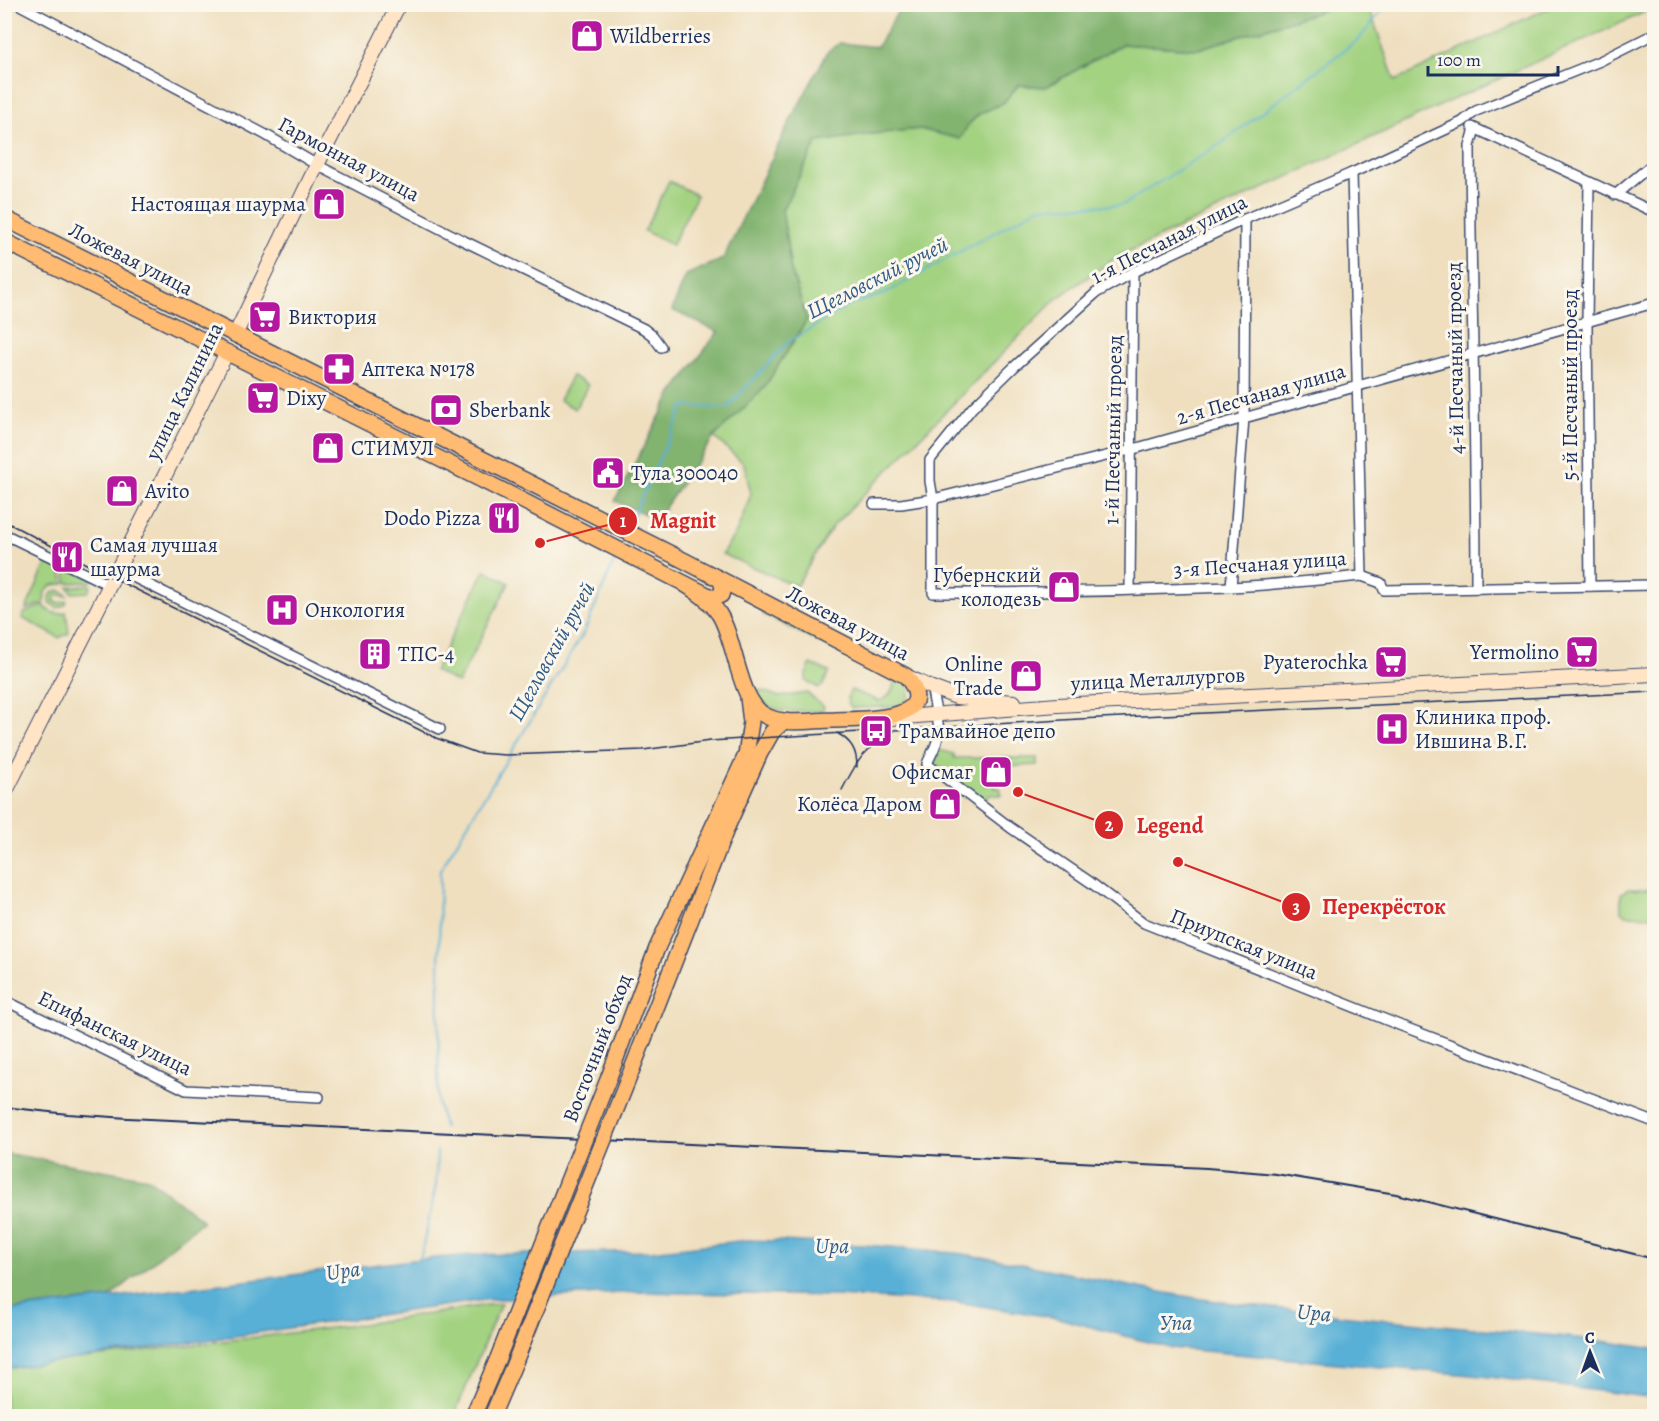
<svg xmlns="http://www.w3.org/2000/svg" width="1659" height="1421" font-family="Alegreya,serif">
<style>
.green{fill:#a3d281;stroke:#5f8070;stroke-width:1.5}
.forest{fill:#82b46f;stroke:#4e7266;stroke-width:1.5}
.water{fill:#59b0d6;stroke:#3a709a;stroke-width:1.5}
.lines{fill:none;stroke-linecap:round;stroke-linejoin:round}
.stream{stroke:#59b0d6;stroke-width:2}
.street-casing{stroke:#3b496d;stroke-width:12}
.secondary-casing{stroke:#3b496d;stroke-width:16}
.primary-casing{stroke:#3b496d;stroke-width:18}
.street{stroke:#fff;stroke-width:9}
.secondary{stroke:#ffe4c6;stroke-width:14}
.primary{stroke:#ffbb71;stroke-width:15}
.tram{stroke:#1b2f5e;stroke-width:1.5}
.rail{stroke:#1b2f5e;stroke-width:2}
.primary-bridge-casing{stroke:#3b496d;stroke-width:18;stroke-linecap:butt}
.primary-bridge{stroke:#ffbb71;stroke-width:15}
.labels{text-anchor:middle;stroke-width:6;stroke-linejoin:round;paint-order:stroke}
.poi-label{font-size:21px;fill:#1b2f5e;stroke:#fbf7ec;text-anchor:start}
.street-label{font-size:21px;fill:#1b2f5e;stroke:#fbf7ec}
.water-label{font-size:22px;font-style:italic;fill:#315c88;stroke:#fbf7ec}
.leader{fill:none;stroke:#d62828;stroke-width:2}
.callout-dot{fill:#d62828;stroke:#fbf7ec;stroke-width:2}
.mark-label{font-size:18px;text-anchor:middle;font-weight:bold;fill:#fff}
.callout-label{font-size:22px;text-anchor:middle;font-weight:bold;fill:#d62828;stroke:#fbf7ec;stroke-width:6;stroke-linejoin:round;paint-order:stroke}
</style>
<rect width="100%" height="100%" fill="#fbf7ec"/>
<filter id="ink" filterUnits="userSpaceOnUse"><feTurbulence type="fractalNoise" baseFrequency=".0167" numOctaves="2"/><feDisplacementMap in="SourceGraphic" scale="12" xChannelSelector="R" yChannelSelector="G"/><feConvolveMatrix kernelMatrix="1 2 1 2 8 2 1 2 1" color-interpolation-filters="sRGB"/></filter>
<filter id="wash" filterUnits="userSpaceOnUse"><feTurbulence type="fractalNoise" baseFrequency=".008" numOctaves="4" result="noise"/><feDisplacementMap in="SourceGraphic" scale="24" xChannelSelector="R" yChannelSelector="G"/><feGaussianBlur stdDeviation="1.35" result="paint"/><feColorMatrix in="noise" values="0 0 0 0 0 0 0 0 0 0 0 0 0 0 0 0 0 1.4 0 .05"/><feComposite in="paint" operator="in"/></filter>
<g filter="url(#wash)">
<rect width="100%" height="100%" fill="#efdfbf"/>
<g class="green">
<polygon points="1341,5 1368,5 1395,81 1554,5 1654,5 1654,8 1452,100 1117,257 1056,299 833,526 796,586 722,554 737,531 751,494 744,464 714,437 764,388 807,320 791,270 782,210 817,142 871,134 920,129 960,139 968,125 979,114 1003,103 1019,85 1046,87 1122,44 1198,49"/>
<polygon points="669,181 697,195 672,245 644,231"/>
<polygon points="572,376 588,385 575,409 559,400"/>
<polygon points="51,563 61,565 64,584 52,585 45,592 44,603 26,609 46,564"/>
<polygon points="65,566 92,579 91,582 67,583"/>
<polygon points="485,570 509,583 458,683 434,671"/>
<polygon points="89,585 91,586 88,592 72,593 68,587"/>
<polygon points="58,590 65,593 67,596 57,595 54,601 58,603 67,601 65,605 57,608 51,604 49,600 52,593"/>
<path d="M44 605C49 613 57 615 66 612L69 633 59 638 22 618 24 613Z"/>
<path d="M761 610 906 680 910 690 908 700 898 707 852 708C845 702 847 697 851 690L879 701C889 698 894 691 894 680L764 615Z"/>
<polygon points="811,664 829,672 823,685 819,688 806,681 806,674"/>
<polygon points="761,690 779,697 807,693 824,707 822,711 781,711 765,705 756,693"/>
<polygon points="940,750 954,754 954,758 1037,758 1037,765 995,767 995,788 1000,788 1002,795 990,795 983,801 935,763 935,758"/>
<polygon points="1628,889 1654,890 1654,916 1626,915 1621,911 1621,894"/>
<polygon points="501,1303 454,1416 5,1416 4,1368 363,1324"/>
</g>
<g class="forest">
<polygon points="902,5 1341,5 1198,49 1122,44 1046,87 1018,85 1003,103 979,114 968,125 960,139 920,129 871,134 817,142 782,210 791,270 807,320 764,388 714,437 657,519 615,501 671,395 718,332 672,310 686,275 723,259 789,123 828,51 840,43 877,47"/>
<polygon points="4,1153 148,1178 203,1221 106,1300 5,1311"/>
</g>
<path class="water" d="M749 1240C820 1243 892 1245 962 1254 1048 1266 1131 1290 1216 1301 1342 1317 1469 1327 1595 1340L1654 1349V1398L1482 1376 1170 1348 1058 1318 955 1302 836 1296 640 1292 484 1300 5 1369 4 1311 421 1259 475 1255 651 1251Z"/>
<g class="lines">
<g class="stream">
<polyline points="628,527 684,406 727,408 787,343 849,305 884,294 1040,207 1123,205 1223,142 1360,38 1387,4"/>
<polyline points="444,1127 438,1104 440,870 584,632 617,555"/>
<polyline points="420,1260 436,1185 437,1151"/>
</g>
</g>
</g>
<g filter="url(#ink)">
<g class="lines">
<g class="street-casing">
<g id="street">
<polyline points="18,4 266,135 317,165 460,239 644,329 653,336 661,347"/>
<path d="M1654 34 1600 61 1476 111 1462 122 1352 173 1245 219 1133 272 1096 293 1014 367 972 408 930 460V481L933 499V593C1032 593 1131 591 1230 587 1274 585 1318 580 1362 576L1381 583 1384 590 1654 585"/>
<polyline points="1472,127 1654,212"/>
<path d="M1475 129 1470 146C1471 293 1476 440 1476 587"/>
<polyline points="1352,173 1362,576"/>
<polyline points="1589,183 1587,323 1590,586"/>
<polyline points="1615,195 1654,163"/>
<polyline points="874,504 901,504 933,499 1130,450 1654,303"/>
<polyline points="4,534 111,586"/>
<polyline points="119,570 440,729"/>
<polyline points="1231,587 1244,418 1245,219"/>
<polyline points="1130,589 1133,272"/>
<path d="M932 688C933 706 942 724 937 741 935 749 930 756 927 764L1011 828 1090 882 1144 923 1399 1025 1654 1122"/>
<polyline points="4,1000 186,1090 319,1097"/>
</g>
</g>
<g class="secondary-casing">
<g id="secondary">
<polyline points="235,335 317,165 399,4"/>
<polyline points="906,676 932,688 956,697 1014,702"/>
<polyline points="892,718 1058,705 1654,674"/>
<polyline points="4,795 227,352"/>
</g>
</g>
<g class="primary-casing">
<g id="primary">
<path d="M4 218 685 561 906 676C945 723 857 719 834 720 813 720 785 726 766 716 738 702 736 640 719 614 711 601 698 593 685 584"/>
<polyline points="4,241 482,480 713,598 721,595 723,588 721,581"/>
<polyline points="609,1077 657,948 746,755 751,722 748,698"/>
<polyline points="627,1082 727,827 760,753 772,732 784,721"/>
<polyline points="473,1416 498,1358"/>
<polyline points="492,1416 515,1362"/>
</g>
</g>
<use href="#street" class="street"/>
<use href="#secondary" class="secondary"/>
<use href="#primary" class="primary"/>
<g class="tram">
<polyline points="4,521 115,579 436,738 477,753 506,755 643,750 710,741 1079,719 1654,692"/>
<path d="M837 733C851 741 857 750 857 767"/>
<path d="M842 790C858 759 864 749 894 731"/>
</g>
<polyline class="rail" points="4,1107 68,1114 128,1118 1207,1168 1276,1174 1396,1194 1654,1259"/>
<g class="primary-bridge-casing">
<g id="primary-bridge">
<polyline points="498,1358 609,1077"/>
<polyline points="515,1362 627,1082"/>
</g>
</g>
<use href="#primary-bridge" class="primary-bridge"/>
</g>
</g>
<defs>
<g id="shop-square" transform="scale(1.725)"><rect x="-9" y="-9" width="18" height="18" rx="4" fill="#b5179e" stroke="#fbf7ec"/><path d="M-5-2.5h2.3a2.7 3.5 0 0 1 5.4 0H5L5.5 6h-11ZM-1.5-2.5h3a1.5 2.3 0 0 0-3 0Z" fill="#fff"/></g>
<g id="supermarket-square" transform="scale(1.725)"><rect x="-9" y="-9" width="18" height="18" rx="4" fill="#b5179e" stroke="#fbf7ec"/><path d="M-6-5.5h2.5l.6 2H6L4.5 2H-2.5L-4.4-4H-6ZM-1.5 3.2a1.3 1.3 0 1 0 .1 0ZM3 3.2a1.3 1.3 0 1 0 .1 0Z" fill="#fff"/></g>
<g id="pharmacy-square" transform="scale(1.725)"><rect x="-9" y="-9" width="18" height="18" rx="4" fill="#b5179e" stroke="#fbf7ec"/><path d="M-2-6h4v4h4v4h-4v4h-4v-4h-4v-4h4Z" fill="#fff"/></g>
<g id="bank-square" transform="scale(1.725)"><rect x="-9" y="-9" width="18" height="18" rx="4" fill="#b5179e" stroke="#fbf7ec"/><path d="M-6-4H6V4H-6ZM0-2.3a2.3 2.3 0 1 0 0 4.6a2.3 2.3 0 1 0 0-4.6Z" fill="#fff"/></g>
<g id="civic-square" transform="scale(1.725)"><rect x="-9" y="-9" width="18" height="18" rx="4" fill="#b5179e" stroke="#fbf7ec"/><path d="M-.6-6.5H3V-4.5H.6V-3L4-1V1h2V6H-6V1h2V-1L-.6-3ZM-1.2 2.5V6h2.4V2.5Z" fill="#fff"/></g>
<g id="restaurant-square" transform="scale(1.725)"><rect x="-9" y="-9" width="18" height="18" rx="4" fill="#b5179e" stroke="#fbf7ec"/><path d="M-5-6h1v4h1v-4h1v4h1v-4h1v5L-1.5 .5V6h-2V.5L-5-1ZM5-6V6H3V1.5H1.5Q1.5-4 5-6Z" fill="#fff"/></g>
<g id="hospital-square" transform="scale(1.725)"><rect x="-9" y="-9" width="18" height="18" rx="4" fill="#b5179e" stroke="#fbf7ec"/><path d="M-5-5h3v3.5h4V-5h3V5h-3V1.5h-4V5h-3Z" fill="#fff"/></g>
<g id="building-square" transform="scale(1.725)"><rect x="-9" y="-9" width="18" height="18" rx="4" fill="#b5179e" stroke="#fbf7ec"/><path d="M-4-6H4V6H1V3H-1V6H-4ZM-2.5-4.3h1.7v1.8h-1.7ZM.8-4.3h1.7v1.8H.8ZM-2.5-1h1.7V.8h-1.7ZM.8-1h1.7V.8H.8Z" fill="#fff"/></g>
<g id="bus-square" transform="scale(1.725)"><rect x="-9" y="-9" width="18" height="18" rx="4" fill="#b5179e" stroke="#fbf7ec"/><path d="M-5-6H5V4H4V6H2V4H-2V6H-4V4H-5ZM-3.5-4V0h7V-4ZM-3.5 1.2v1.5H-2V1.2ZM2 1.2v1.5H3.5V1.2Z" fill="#fff"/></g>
</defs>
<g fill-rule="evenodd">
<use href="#shop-square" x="587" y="36"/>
<use href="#shop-square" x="329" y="204"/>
<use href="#supermarket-square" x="265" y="317"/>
<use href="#pharmacy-square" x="339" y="369"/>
<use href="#supermarket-square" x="263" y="398"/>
<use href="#bank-square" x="446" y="410"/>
<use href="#shop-square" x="328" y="448"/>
<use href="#civic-square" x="608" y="473"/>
<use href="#shop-square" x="122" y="491"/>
<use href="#restaurant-square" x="504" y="518"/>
<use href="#restaurant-square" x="67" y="557"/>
<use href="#shop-square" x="1064" y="587"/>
<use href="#hospital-square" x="282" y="610"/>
<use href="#supermarket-square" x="1582" y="652"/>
<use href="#building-square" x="375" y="654"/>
<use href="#supermarket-square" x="1391" y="662"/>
<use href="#shop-square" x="1026" y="676"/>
<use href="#hospital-square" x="1392" y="729"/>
<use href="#bus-square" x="876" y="731"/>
<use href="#shop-square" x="996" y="772"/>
<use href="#shop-square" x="945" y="804"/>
</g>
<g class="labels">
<g class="poi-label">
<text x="610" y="43">Wildberries</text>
<text x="306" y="211" text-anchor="end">Настоящая шаурма</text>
<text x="288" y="324">Виктория</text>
<text x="362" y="376">Аптека №178</text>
<text x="286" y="405">Dixy</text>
<text x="469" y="417">Sberbank</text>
<text x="351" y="455">СТИМУЛ</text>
<text x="631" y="480">Тула 300040</text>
<text x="145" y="498">Avito</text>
<text x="481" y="525" text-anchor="end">Dodo Pizza</text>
<text x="90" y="552">Самая лучшая<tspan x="90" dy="24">шаурма</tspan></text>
<text x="1041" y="582" text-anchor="end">Губернский<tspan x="1041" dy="24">колодезь</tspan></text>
<text x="305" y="617">Онкология</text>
<text x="1559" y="659" text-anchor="end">Yermolino</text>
<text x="398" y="661">ТПС-4</text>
<text x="1368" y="669" text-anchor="end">Pyaterochka</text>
<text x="1003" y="671" text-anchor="end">Online<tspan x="1003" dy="24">Trade</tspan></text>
<text x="1415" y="724">Клиника проф.<tspan x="1415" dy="24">Ившина В.Г.</tspan></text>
<text x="899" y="738">Трамвайное депо</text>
<text x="973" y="779" text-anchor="end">Офисмаг</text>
<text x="922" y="811" text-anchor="end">Колёса Даром</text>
</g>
<g class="street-label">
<text transform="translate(349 159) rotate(28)" y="7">Гармонная улица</text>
<text transform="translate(1169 239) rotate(-27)" y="7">1-я Песчаная улица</text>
<text transform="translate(131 259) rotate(27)" y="7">Ложевая улица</text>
<text transform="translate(1455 358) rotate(-91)" y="7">4-й Песчаный проезд</text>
<text transform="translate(1570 385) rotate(-90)" y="7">5-й Песчаный проезд</text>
<text transform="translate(184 391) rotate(-64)" y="7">улица Калинина</text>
<text transform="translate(1261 394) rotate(-16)" y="7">2-я Песчаная улица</text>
<text transform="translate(1113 430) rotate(-89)" y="7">1-й Песчаный проезд</text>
<text transform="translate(1260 564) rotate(-4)" y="7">3-я Песчаная улица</text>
<text transform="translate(848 623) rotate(28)" y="7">Ложевая улица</text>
<text transform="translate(1158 679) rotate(-3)" y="7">улица Металлургов</text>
<text transform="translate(1244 944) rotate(22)" y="7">Приупская улица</text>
<text transform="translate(115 1033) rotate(26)" y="7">Епифанская улица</text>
<text transform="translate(597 1048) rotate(-69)" y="7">Восточный обход</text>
</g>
<g class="water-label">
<text transform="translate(877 277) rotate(-27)" y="8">Щегловский ручей</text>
<text transform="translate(551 651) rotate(-61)" y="8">Щегловский ручей</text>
<text transform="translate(832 1245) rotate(1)" y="8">Upa</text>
<text transform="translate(343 1270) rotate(-8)" y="8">Upa</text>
<text transform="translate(1314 1312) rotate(6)" y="8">Upa</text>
<text x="1176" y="1330">Упа</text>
</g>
</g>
<path class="leader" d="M540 543L623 521M1018 792L1109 825M1178 862L1296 907"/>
<g class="callout-dot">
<circle cx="540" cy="543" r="6"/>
<circle cx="1018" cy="792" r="6"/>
<circle cx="1178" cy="862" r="6"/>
<circle cx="623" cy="521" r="15"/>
<circle cx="1109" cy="825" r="15"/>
<circle cx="1296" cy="907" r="15"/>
</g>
<g class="mark-label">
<text x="623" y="527">1</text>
<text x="1109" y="831">2</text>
<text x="1296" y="913">3</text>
</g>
<g class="callout-label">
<text x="683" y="528">Magnit</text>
<text x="1170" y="833">Legend</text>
<text x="1384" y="914">Перекрёсток</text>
</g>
<rect width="1659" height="1421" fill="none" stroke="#fbf7ec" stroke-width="24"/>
<g transform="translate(1590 1352) rotate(359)" stroke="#fbf7ec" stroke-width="4.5" paint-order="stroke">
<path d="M0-4.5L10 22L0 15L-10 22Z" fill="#1b2f5e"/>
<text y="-9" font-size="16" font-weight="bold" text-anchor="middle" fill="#1b2f5e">С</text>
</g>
<path d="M1428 66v9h130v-9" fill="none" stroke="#1b2f5e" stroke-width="3"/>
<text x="1437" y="66" font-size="18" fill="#1b2f5e" stroke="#fbf7ec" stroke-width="4.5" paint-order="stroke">100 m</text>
</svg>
